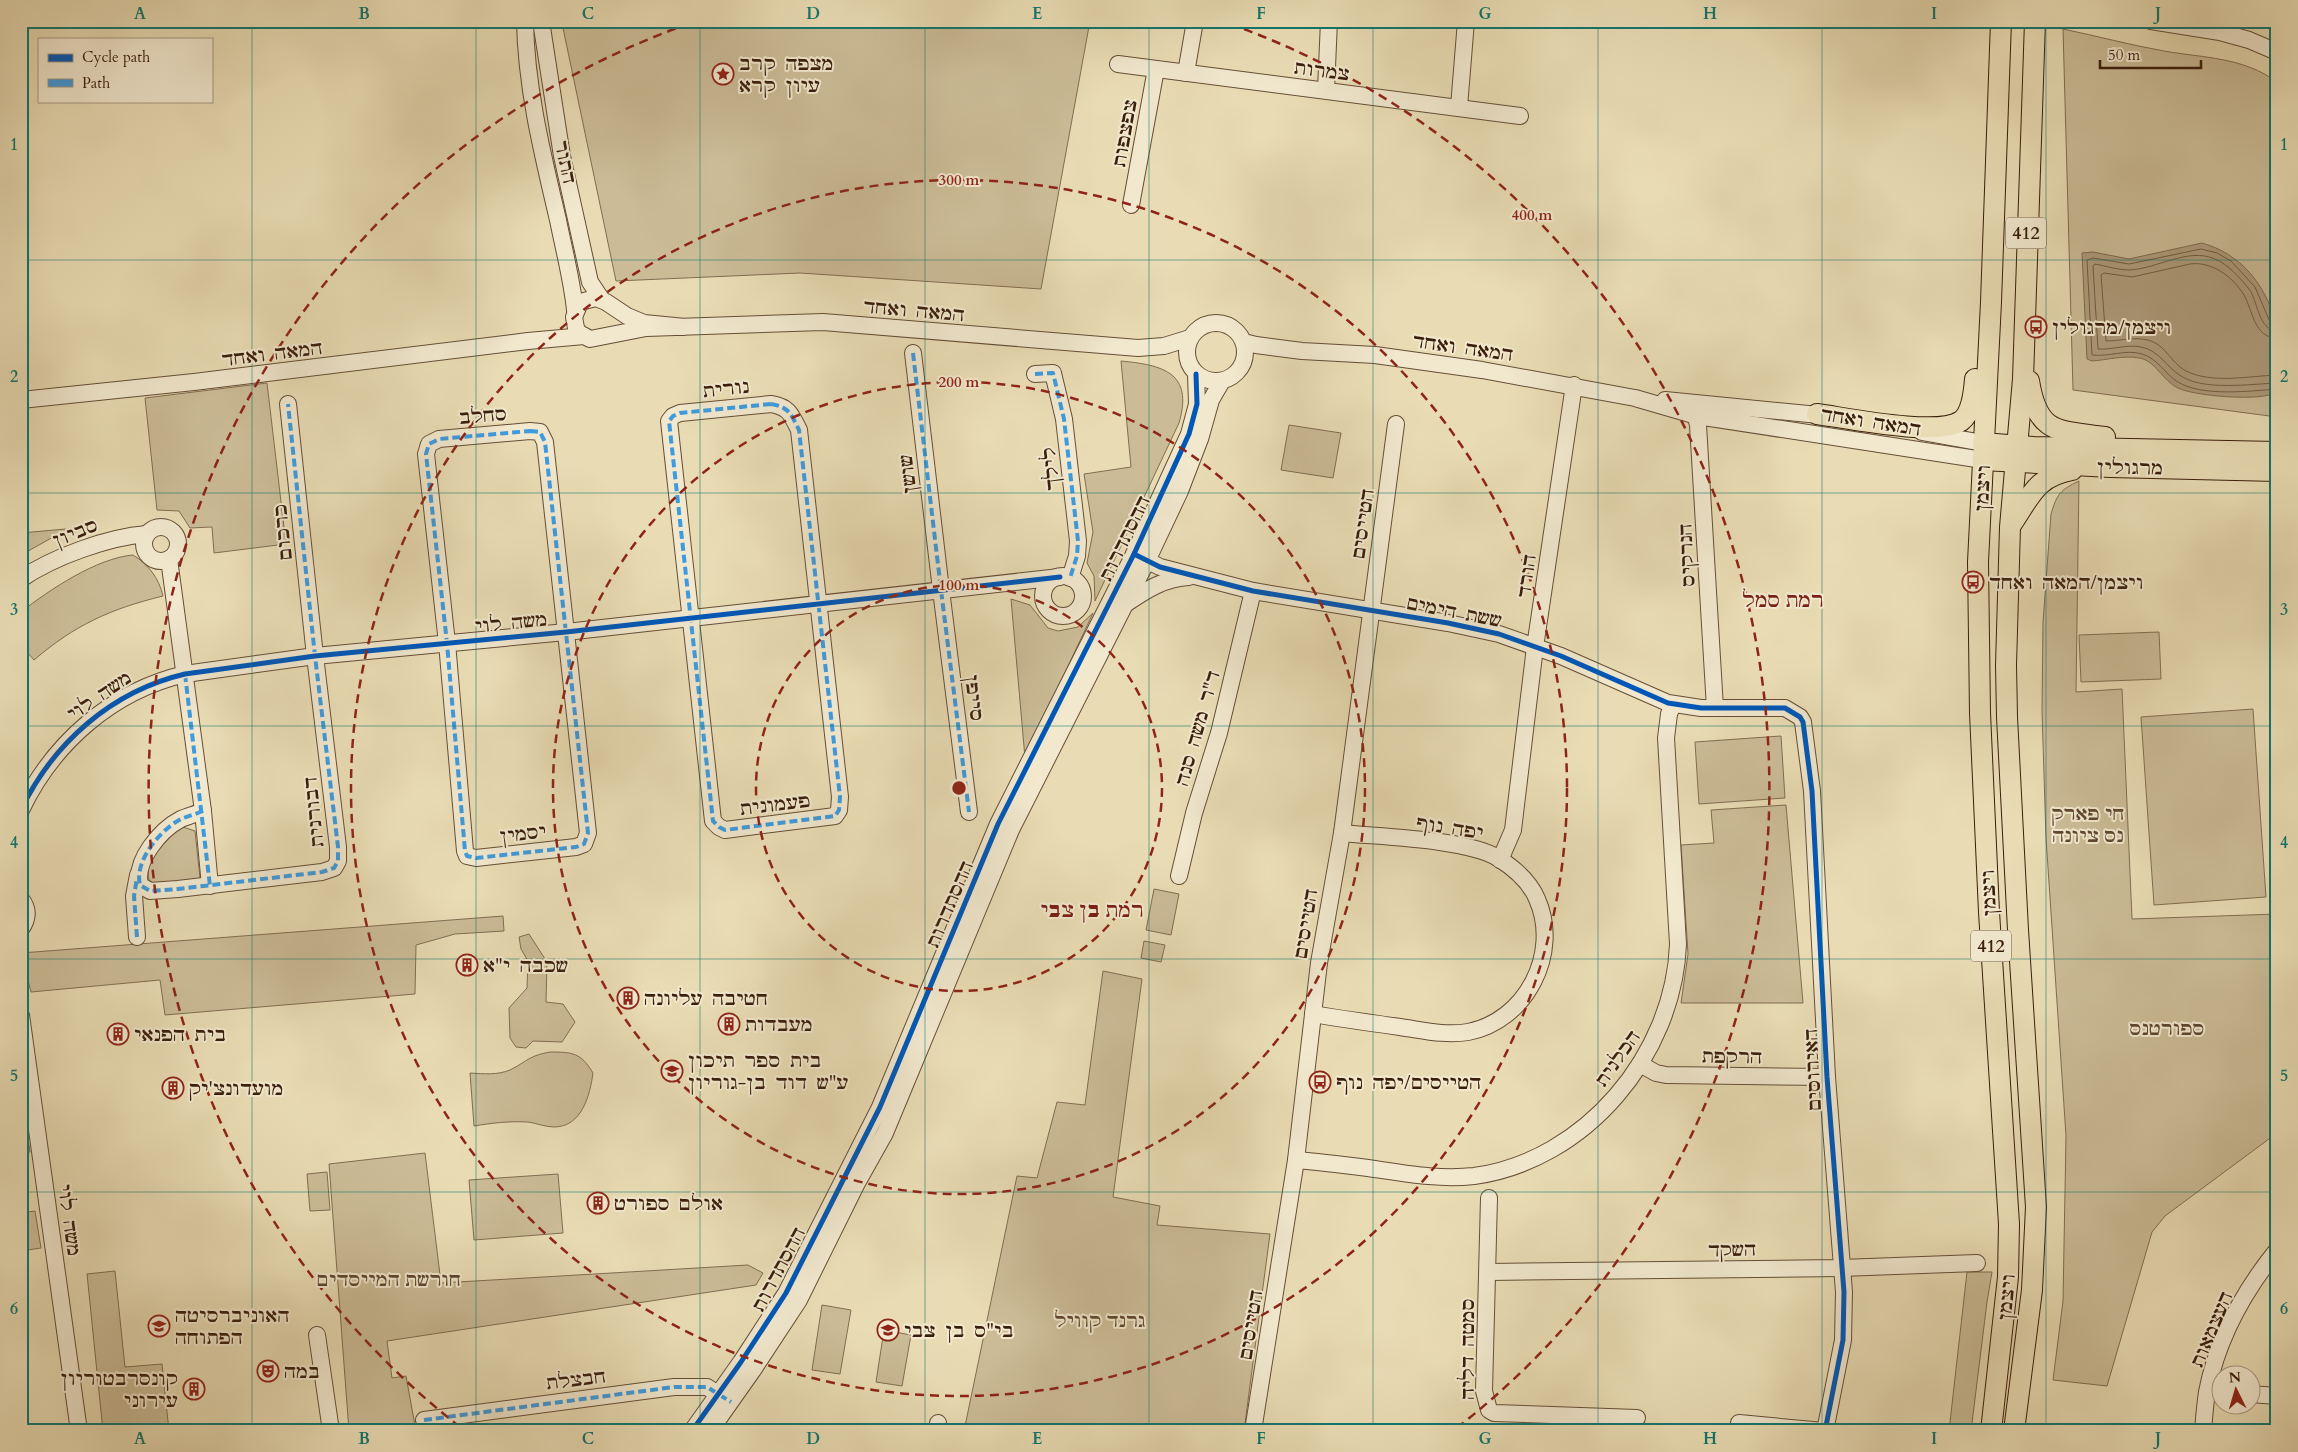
<svg xmlns="http://www.w3.org/2000/svg" width="2298" height="1452" font-family="Cardo,'Frank Ruhl Libre',serif">
<style>
.green{fill:#cbbc97;stroke:#826d52}
.water{fill:#ae9b7b;stroke:#80694f}
.lines{fill:none;stroke-linecap:round;stroke-linejoin:round}
.shore{stroke:#745c44;stroke-width:1}
.minor-casing{stroke:#664e36;stroke-width:18}
.major-casing{stroke:#3a1e0c;stroke-width:22}
.minor{stroke:#f1e8ce;stroke-width:16}
.major{stroke:#e9dcb4;stroke-width:20}
.quiet{stroke:#3e9bde;stroke-width:4;stroke-dasharray:8 4;stroke-linecap:butt}
.cycleway-casing{stroke:#f1e8ce;stroke-width:8}
.cycleway{stroke:#0057b8;stroke-width:5}
.grid{fill:none;stroke:#0f766e;stroke-width:1;stroke-opacity:0.55}
.ring{fill:none;stroke:#8f2418;stroke-width:2.5;stroke-dasharray:9 6}
.labels{text-anchor:middle;stroke-width:4;stroke-linejoin:round;paint-order:stroke}
.shield{fill:#f1e8ce;stroke:#715b46;stroke-width:1}
.shield-label{font-size:18px;font-weight:bold;fill:#3a1e0c}
.poi-label{font-size:19px;fill:#3a1e0c;stroke:#f1e8ce;text-anchor:start}
.street-label{font-size:19px;fill:#3a1e0c;stroke:#f1e8ce}
.park-label{font-size:19px;font-style:italic;fill:#5e462f;stroke:#f1e8ce}
.neighbourhood-label{font-size:20px;font-weight:bold;fill:#7a1f14;stroke:#f1e8ce}
.centre{fill:#8f2418;stroke:#f1e8ce;stroke-width:2.5}
.ring-label{font-size:15px;text-anchor:middle;font-weight:bold;fill:#8f2418;stroke:#f1e8ce;stroke-width:4;stroke-linejoin:round;paint-order:stroke}
.neatline{fill:none;stroke:#0f766e;stroke-width:2}
.grid-label{font-size:16px;text-anchor:middle;font-weight:bold;fill:#0f766e}
</style>
<rect width="100%" height="100%" fill="#e9dcb4"/>
<filter id="stains"><feTurbulence type="fractalNoise" baseFrequency=".004" numOctaves="4"/><feColorMatrix values="0 0 0 0 .2 0 0 0 0 .09 0 0 0 0 .02 0 0 0 .5 -.17"/></filter>
<radialGradient id="worn" r=".72"><stop offset=".6" stop-color="#630" stop-opacity="0"/><stop offset="1" stop-color="#630" stop-opacity=".3"/></radialGradient>
<g class="green">
<polygon points="563,21 1090,21 1041,289 800,273 616,281 563,28"/>
<path d="M2063 29C2097 36 2130 45 2164 51 2204 58 2243 57 2277 82V417L2073 390Z"/>
<path d="M1121 361C1162 365 1194 372 1179 423L1095 601 1094 576 1087 563 1093 532 1084 474 1131 467Z"/>
<polygon points="267,383 286,544 214,553 212,527 190,528 179,511 157,510 145,398"/>
<polygon points="1289,425 1341,433 1333,478 1281,470"/>
<path d="M2079 481 2076 692 2122 689 2132 919 2277 914V1133L2165 1216 2152 1232 2107 1386 2053 1380 2063 1301 2066 1136 2046 838 2042 711 2043 622 2051 514C2057 494 2060 490 2079 481Z"/>
<polygon points="76,528 55,536 21,555 21,533"/>
<path d="M133 555C148 564 159 578 163 596 110 609 75 625 34 660L21 645V612C49 590 97 558 133 555Z"/>
<polygon points="1011,599 1030,605 1048,628 1058,631 1078,627 1093,613 1025,758"/>
<polygon points="2159,632 2161,679 2081,682 2079,635"/>
<polygon points="2253,709 2266,897 2154,905 2141,717"/>
<polygon points="1781,736 1785,798 1699,804 1695,742"/>
<polygon points="1786,805 1803,1003 1681,1003 1688,954 1681,845 1714,843 1711,810"/>
<path d="M183 827 195 831 200 878 194 880 153 883 149 880C144 859 164 835 183 827Z"/>
<polygon points="1154,889 1179,894 1171,935 1146,930"/>
<polygon points="503,916 504,931 455,934 416,945 415,994 165,1015 160,980 31,992 21,953"/>
<polygon points="529,934 547,962 546,1002 563,1004 575,1022 562,1042 533,1041 526,1048 516,1047 510,1038 509,1008 527,988 528,961 521,949 519,937"/>
<polygon points="1144,941 1165,945 1161,962 1141,958"/>
<polygon points="1103,971 1142,979 1113,1197 1160,1206 1157,1225 1270,1234 1244,1431 964,1431 1017,1176 1037,1178 1057,1102 1085,1105"/>
<path d="M550 1052C573 1052 581 1053 593 1073 590 1095 582 1127 554 1127 545 1127 536 1123 528 1122 509 1121 492 1123 474 1126L470 1073C484 1074 498 1075 510 1070 528 1061 528 1056 550 1052Z"/>
<polygon points="21,1089 30,1152 21,1153"/>
<polygon points="425,1153 441,1283 748,1265 763,1273 756,1285 387,1341 392,1378 406,1376 416,1431 349,1431 329,1164"/>
<polygon points="327,1172 330,1210 310,1211 307,1174"/>
<polygon points="558,1174 563,1233 474,1240 469,1180"/>
<polygon points="35,1211 41,1248 21,1251 21,1213"/>
<polygon points="115,1271 125,1367 162,1364 169,1431 103,1431 87,1274"/>
<polygon points="1967,1272 1992,1272 1987,1302 1971,1431 1949,1431"/>
<polygon points="822,1305 851,1310 840,1374 812,1370"/>
<polygon points="884,1330 911,1335 902,1386 876,1382"/>
</g>
<path class="water" d="M2202 243C2241 254 2265 284 2276 323 2280 337 2277 376 2277 392 2262 402 2194 396 2178 388 2163 381 2155 360 2139 358 2124 355 2107 360 2092 361L2087 359 2082 253 2093 252 2129 259Z"/>
<g class="lines">
<g class="shore">
<path d="M2277 325 2270 322 2255 287 2231 261 2217 253 2201 249 2129 264 2093 258 2087 260 2092 355C2109 357 2126 349 2142 354 2157 358 2165 374 2178 382 2202 397 2250 391 2277 389"/>
<path d="M2277 331C2258 330 2258 301 2249 289 2240 278 2228 264 2215 259 2188 247 2157 269 2129 270 2118 270 2106 266 2095 264L2093 266 2098 349C2113 350 2127 344 2141 347 2159 350 2166 367 2181 376 2204 391 2250 384 2277 383"/>
<path d="M2277 338C2254 338 2253 311 2244 295 2233 277 2212 261 2190 264L2132 277 2104 273 2101 275 2106 341C2124 341 2145 333 2161 347 2170 355 2175 365 2186 371 2212 384 2249 376 2277 375"/>
</g>
<g class="minor-casing">
<g id="minor">
<path d="M525 21C526 88 543 156 558 220 564 250 572 280 575 310"/>
<polyline points="541,21 562,156 590,282 602,300"/>
<polyline points="2151,21 2220,32 2249,40 2277,52"/>
<polyline points="1118,64 1520,116"/>
<polyline points="1186,73 1195,21"/>
<polyline points="1326,90 1329,21"/>
<polyline points="1459,107 1466,21"/>
<polyline points="1131,205 1156,69"/>
<circle cx="1216" cy="352" r="29"/>
<polyline points="685,327 644,323 627,316 606,302 596,298 584,301 579,305 574,317 576,328 579,333 590,339 646,328 823,322 1138,348 1164,346 1190,338"/>
<polyline points="1244,342 1256,345 1302,351 1375,355 1482,370 1635,398 1697,416 1983,460"/>
<polyline points="913,353 941,590 969,812"/>
<polyline points="1035,374 1053,373 1064,419 1078,541 1077,556 1070,578"/>
<polyline points="21,400 194,382 528,341 584,336"/>
<polyline points="1665,400 1829,416"/>
<path d="M771 404C789 407 791 414 799 430L840 797 839 810 835 816 725 830 719 827 713 821 669 421 673 416 680 413Z"/>
<polyline points="1693,406 1698,425 1715,708"/>
<polygon points="530,431 540,432 545,442 588,833 584,844 576,847 476,858 467,856 465,851 447,643 426,454 429,444 439,439"/>
<polyline points="1922,432 1983,443"/>
<circle cx="161" cy="544" r="17"/>
<polyline points="1134,554 1160,567 1253,591 1448,623 1499,634 1561,656 1668,703 1701,708 1785,708 1800,717 1803,722 1812,791 1827,1077 1844,1292 1843,1340 1825,1431"/>
<polyline points="169,559 203,811 210,886"/>
<circle cx="1063" cy="596" r="20"/>
<path d="M21 579C53 557 108 537 147 534"/>
<path d="M1127 603C1146 590 1165 578 1189 577"/>
<path d="M21 810C53 743 112 691 185 674L315 656 566 632 1060 577"/>
<path d="M203 811C196 814 188 816 181 819 160 830 134 861 140 885L150 891 178 889 322 872 334 868 338 861V847L315 656 288 404"/>
<polyline points="1500,860 1513,830 1535,647 1574,385"/>
<polyline points="1179,876 1194,813 1219,733 1253,591"/>
<path d="M21 899C29 909 28 919 21 929"/>
<polyline points="137,937 134,896 138,875"/>
<path d="M1313 1014C1342 1019 1371 1023 1400 1027 1422 1030 1445 1036 1468 1032 1526 1021 1561 953 1537 899 1530 882 1514 868 1498 858 1467 839 1381 837 1342 833"/>
<polyline points="21,1015 79,1431"/>
<polyline points="1640,1064 1656,1073 1666,1075 1827,1077"/>
<path d="M1296 1160C1320 1162 1344 1165 1368 1168 1403 1173 1438 1180 1474 1176 1585 1161 1674 1055 1678 944L1666 738 1669 714 1673 704"/>
<polyline points="1489,1198 1484,1391 1489,1410 1494,1413 1637,1418"/>
<polyline points="1488,1272 1841,1268 1977,1263"/>
<polyline points="317,1335 331,1431"/>
<polyline points="2250,1394 2277,1396"/>
<polyline points="424,1420 674,1387 707,1387 727,1400"/>
<polyline points="1739,1423 1824,1431"/>
<polyline points="692,1431 741,1362 786,1293 880,1107 998,824 1134,554 1189,434 1197,404 1196,374"/>
<polyline points="710,1431 753,1370 799,1300 857,1183 885,1133 1011,830 1147,561 1180,491 1200,439 1211,400 1222,381"/>
<polyline points="937,1431 938,1423"/>
<polyline points="1253,1431 1296,1160 1319,963 1342,833 1396,424"/>
<path d="M2203 1431C2204 1418 2205 1405 2207 1392 2217 1340 2244 1291 2277 1250"/>
</g>
</g>
<g class="major-casing">
<g id="major">
<path d="M2029 381C2038 435 2057 430 2105 437"/>
<path d="M1817 414C1847 418 1937 437 1961 421 1972 413 1974 392 1975 379"/>
<polyline points="1983,443 2033,447 2277,452"/>
<polyline points="1983,460 2110,467 2277,471"/>
<path d="M2011 525C2031 496 2035 477 2072 470"/>
<polyline points="1991,1431 2008,1277 2009,1224 1989,912 1980,713 1978,562 1991,302 2001,21"/>
<polyline points="2014,1431 2032,1290 2036,1207 2018,930 2007,717 2006,665 2010,527 2023,379 2035,21"/>
</g>
</g>
<use href="#minor" class="minor"/>
<use href="#major" class="major"/>
<g class="quiet">
<polyline points="913,353 941,590 969,812"/>
<polyline points="1035,374 1053,373 1064,419 1078,541 1077,556 1070,578"/>
<path d="M771 404C789 407 791 414 799 430L840 797 839 810 835 816 725 830 719 827 713 821 669 421 673 416 680 413Z"/>
<polygon points="530,431 540,432 545,442 588,833 584,844 576,847 476,858 467,856 465,851 447,643 426,454 429,444 439,439"/>
<polyline points="185,674 210,886"/>
<path d="M203 811C196 814 188 816 181 819 160 830 134 861 140 885L150 891 178 889 322 872 334 868 338 861V847L315 656 288 404"/>
<polyline points="137,937 134,896 137,878"/>
<polyline points="424,1420 674,1387 707,1387 731,1402"/>
</g>
<g class="cycleway-casing">
<g id="cycleway">
<polyline points="1134,554 1160,567 1253,591 1448,623 1499,634 1561,656 1668,703 1701,708 1785,708 1800,717 1803,722 1812,791 1827,1077 1844,1292 1843,1340 1825,1431"/>
<path d="M21 810C53 743 112 691 185 674L315 656 566 632 1060 577"/>
<polyline points="692,1431 741,1362 786,1293 880,1107 998,824 1134,554 1189,434 1197,404 1196,374"/>
</g>
</g>
<use href="#cycleway" class="cycleway"/>
</g>
<path class="grid" d="M252 21V1431M476 21V1431M700 21V1431M925 21V1431M1149 21V1431M1373 21V1431M1598 21V1431M1822 21V1431M2046 21V1431M21 260H2277M21 493H2277M21 726H2277M21 959H2277M21 1192H2277"/>
<g class="ring">
<circle cx="959" cy="788" r="203"/>
<circle cx="959" cy="788" r="406"/>
<circle cx="959" cy="788" r="608"/>
<path d="M460 1427A811 811 0 0 1 688 24M1230 24A811 811 0 0 1 1458 1427"/>
</g>
<defs>
<g id="sight-ring" transform="scale(1.125)"><circle r="9.5" fill="#f1e8ce" stroke="#8f2418" stroke-width="1.5"/><path d="M0-6L1.8-2.2L6-1.7L2.9 1.2L3.7 5.4L0 3.3L-3.7 5.4L-2.9 1.2L-6-1.7L-1.8-2.2Z" fill="#8f2418"/></g>
<g id="bus-ring" transform="scale(1.125)"><circle r="9.5" fill="#f1e8ce" stroke="#8f2418" stroke-width="1.5"/><path d="M-5-6H5V4H4V6H2V4H-2V6H-4V4H-5ZM-3.5-4V0h7V-4ZM-3.5 1.2v1.5H-2V1.2ZM2 1.2v1.5H3.5V1.2Z" fill="#8f2418"/></g>
<g id="building-ring" transform="scale(1.125)"><circle r="9.5" fill="#f1e8ce" stroke="#8f2418" stroke-width="1.5"/><path d="M-4-6H4V6H1V3H-1V6H-4ZM-2.5-4.3h1.7v1.8h-1.7ZM.8-4.3h1.7v1.8H.8ZM-2.5-1h1.7V.8h-1.7ZM.8-1h1.7V.8H.8Z" fill="#8f2418"/></g>
<g id="school-ring" transform="scale(1.125)"><circle r="9.5" fill="#f1e8ce" stroke="#8f2418" stroke-width="1.5"/><path d="M0-5L7-2L0 1L-7-2ZM-4 1L0 2.5L4 1V4Q0 6-4 4Z" fill="#8f2418"/></g>
<g id="university-ring" transform="scale(1.125)"><circle r="9.5" fill="#f1e8ce" stroke="#8f2418" stroke-width="1.5"/><path d="M0-5L7-2L0 1L-7-2ZM-4 1L0 2.5L4 1V4Q0 6-4 4Z" fill="#8f2418"/></g>
<g id="theatre-ring" transform="scale(1.125)"><circle r="9.5" fill="#f1e8ce" stroke="#8f2418" stroke-width="1.5"/><path d="M-5-5.5Q0-4 5-5.5V0Q5 5 0 6Q-5 5-5 0ZM-3.3-2.5H-1v1.5H-3.3ZM1-2.5H3.3v1.5H1ZM-2.8 1Q0 5.5 2.8 1Z" fill="#8f2418"/></g>
</defs>
<g fill-rule="evenodd">
<use href="#sight-ring" x="723" y="74"/>
<use href="#bus-ring" x="2036" y="327"/>
<use href="#bus-ring" x="1973" y="582"/>
<use href="#building-ring" x="467" y="965"/>
<use href="#building-ring" x="628" y="998"/>
<use href="#building-ring" x="729" y="1024"/>
<use href="#building-ring" x="118" y="1034"/>
<use href="#school-ring" x="672" y="1071"/>
<use href="#bus-ring" x="1320" y="1082"/>
<use href="#building-ring" x="173" y="1088"/>
<use href="#building-ring" x="598" y="1203"/>
<use href="#university-ring" x="159" y="1326"/>
<use href="#school-ring" x="888" y="1330"/>
<use href="#theatre-ring" x="268" y="1371"/>
<use href="#building-ring" x="194" y="1389"/>
</g>
<g class="labels">
<g class="shield">
<rect x="2006" y="217.5" width="40" height="31" rx="4"/>
<rect x="1971" y="930.5" width="40" height="31" rx="4"/>
</g>
<g class="shield-label">
<text x="2026" y="239">412</text>
<text x="1991" y="952">412</text>
</g>
<g class="poi-label">
<text x="739" y="70">מצפה קרב<tspan x="739" dy="22">עיון קרא</tspan></text>
<text x="2052" y="334">ויצמן/מרגולין</text>
<text x="1989" y="589">ויצמן/המאה ואחד</text>
<text x="483" y="972">שכבה י"א</text>
<text x="644" y="1005">חטיבה עליונה</text>
<text x="745" y="1031">מעבדות</text>
<text x="134" y="1041">בית הפנאי</text>
<text x="688" y="1067">בית ספר תיכון<tspan x="688" dy="22">ע"ש דוד בן-גוריון</tspan></text>
<text x="1336" y="1089">הטייסים/יפה נוף</text>
<text x="189" y="1095">מועדונצ'יק</text>
<text x="614" y="1210">אולם ספורט</text>
<text x="175" y="1322">האוניברסיטה<tspan x="175" dy="22">הפתוחה</tspan></text>
<text x="904" y="1337">בי"ס בן צבי</text>
<text x="284" y="1378">במה</text>
<text x="178" y="1385" text-anchor="end">קונסרבטוריון<tspan x="178" dy="22">עירוני</tspan></text>
</g>
<g class="street-label">
<text transform="translate(1322 70) rotate(7)" y="7">צמרות</text>
<text transform="translate(1124 133) rotate(-80)" y="7">צפצפות</text>
<text transform="translate(566 162) rotate(78)" y="7">התור</text>
<text transform="translate(914 310) rotate(5)" y="7">המאה ואחד</text>
<text transform="translate(1463 347) rotate(8)" y="7">המאה ואחד</text>
<text transform="translate(272 353) rotate(-7)" y="7">המאה ואחד</text>
<text transform="translate(726 388) rotate(-6)" y="7">נורית</text>
<text transform="translate(483 415) rotate(-5)" y="7">סחלב</text>
<text transform="translate(1871 421) rotate(9)" y="7">המאה ואחד</text>
<text transform="translate(2130 467) rotate(1)" y="7">מרגולין</text>
<text transform="translate(1050 469) rotate(-97)" y="7">לילך</text>
<text transform="translate(907 474) rotate(-97)" y="7">שושן</text>
<text transform="translate(1982 488) rotate(-87)" y="7">ויצמן</text>
<text transform="translate(1362 524) rotate(-82)" y="7">הטייסים</text>
<text transform="translate(75 532) rotate(-22)" y="7">סביון</text>
<text transform="translate(282 532) rotate(-96)" y="7">כרכום</text>
<text transform="translate(1124 538) rotate(-64)" y="7">ההסתדרות</text>
<text transform="translate(1686 555) rotate(-93)" y="7">הנרקיס</text>
<text transform="translate(1526 576) rotate(-82)" y="7">הורד</text>
<text transform="translate(1454 611) rotate(11)" y="7">ששת הימים</text>
<text transform="translate(511 622) rotate(-6)" y="7">משה לוי</text>
<text transform="translate(99 695) rotate(-34)" y="7">משה לוי</text>
<text transform="translate(975 698) rotate(83)" y="7">סייפן</text>
<text transform="translate(1197 728) rotate(-74)" y="7">ד"ר משה סנה</text>
<text transform="translate(775 804) rotate(-7)" y="7">פעמונית</text>
<text transform="translate(313 812) rotate(-96)" y="7">דבורנית</text>
<text transform="translate(1450 827) rotate(9)" y="7">יפה נוף</text>
<text transform="translate(523 833) rotate(-7)" y="7">יסמין</text>
<text transform="translate(1988 893) rotate(-93)" y="7">ויצמן</text>
<text transform="translate(949 904) rotate(-67)" y="7">ההסתדרות</text>
<text transform="translate(1305 924) rotate(-81)" y="7">הטייסים</text>
<text transform="translate(1732 1056) rotate(1)" y="7">הרקפת</text>
<text transform="translate(1617 1058) rotate(-55)" y="7">הכלנית</text>
<text transform="translate(1812 1070) rotate(-93)" y="7">האירוסים</text>
<text transform="translate(70 1220) rotate(82)" y="7">משה לוי</text>
<text transform="translate(1732 1249) rotate(-1)" y="7">השקד</text>
<text transform="translate(778 1269) rotate(-62)" y="7">ההסתדרות</text>
<text transform="translate(2006 1297) rotate(-85)" y="7">ויצמן</text>
<text transform="translate(1250 1325) rotate(-81)" y="7">הטייסים</text>
<text transform="translate(2211 1329) rotate(-67)" y="7">העצמאות</text>
<text transform="translate(1467 1349) rotate(-90)" y="7">סמטה דליה</text>
<text transform="translate(576 1379) rotate(-7)" y="7">חבצלת</text>
</g>
<g class="park-label">
<text x="2088" y="820">חי פארק<tspan x="2088" dy="22">נס ציונה</tspan></text>
<text x="2167" y="1035">ספורטנס</text>
<text x="389" y="1286">חורשת המייסדים</text>
<text x="1100" y="1327">גרנד קוויל</text>
</g>
<g class="neighbourhood-label">
<text x="1783" y="607">רמת סמל</text>
<text x="1092" y="917">רמת בן צבי</text>
</g>
</g>
<circle cx="959" cy="788" r="8" class="centre"/>
<g class="ring-label">
<text x="959" y="185">300 m</text>
<text x="1532" y="220">400 m</text>
<text x="959" y="387">200 m</text>
<text x="959" y="590">100 m</text>
</g>
<rect width="2298" height="1452" fill="none" stroke="#e9dcb4" stroke-width="55"/>
<rect x="38" y="38" width="175" height="65" fill="#f1e8ce" stroke="#a89780"/>
<rect x="48" y="54" width="25" height="8" fill="#0057b8" stroke="#a89780"/>
<text x="82" y="62" font-size="15" fill="#3a1e0c">Cycle path</text>
<rect x="48" y="79" width="25" height="8" fill="#3e9bde" stroke="#a89780"/>
<text x="82" y="88" font-size="15" fill="#3a1e0c">Path</text>
<g transform="translate(2236 1390) rotate(355)"><circle r="24" fill="#f1e8ce" stroke="#a89780"/>
<path d="M0-4L9 19L0 12L-9 19Z" fill="#8f2418"/>
<text y="-8" font-size="14" font-weight="bold" text-anchor="middle" fill="#3a1e0c">N</text>
</g>
<path d="M2100 60v8h101v-8" fill="none" stroke="#3a1e0c" stroke-width="2.5"/>
<text x="2108" y="60" font-size="15" fill="#3a1e0c" stroke="#f1e8ce" stroke-width="4" paint-order="stroke">50 m</text>
<rect x="28" y="28" width="2242" height="1396" class="neatline"/>
<g class="grid-label">
<text x="140" y="19">A</text>
<text x="364" y="19">B</text>
<text x="588" y="19">C</text>
<text x="813" y="19">D</text>
<text x="1037" y="19">E</text>
<text x="1261" y="19">F</text>
<text x="1485" y="19">G</text>
<text x="1710" y="19">H</text>
<text x="1934" y="19">I</text>
<text x="2158" y="19">J</text>
<text x="14" y="150">1</text>
<text x="2284" y="150">1</text>
<text x="14" y="382">2</text>
<text x="2284" y="382">2</text>
<text x="14" y="615">3</text>
<text x="2284" y="615">3</text>
<text x="14" y="848">4</text>
<text x="2284" y="848">4</text>
<text x="14" y="1081">5</text>
<text x="2284" y="1081">5</text>
<text x="14" y="1314">6</text>
<text x="2284" y="1314">6</text>
<text x="140" y="1444">A</text>
<text x="364" y="1444">B</text>
<text x="588" y="1444">C</text>
<text x="813" y="1444">D</text>
<text x="1037" y="1444">E</text>
<text x="1261" y="1444">F</text>
<text x="1485" y="1444">G</text>
<text x="1710" y="1444">H</text>
<text x="1934" y="1444">I</text>
<text x="2158" y="1444">J</text>
</g>
<rect width="100%" height="100%" filter="url(#stains)"/>
<rect width="100%" height="100%" fill="url(#worn)"/>
</svg>
